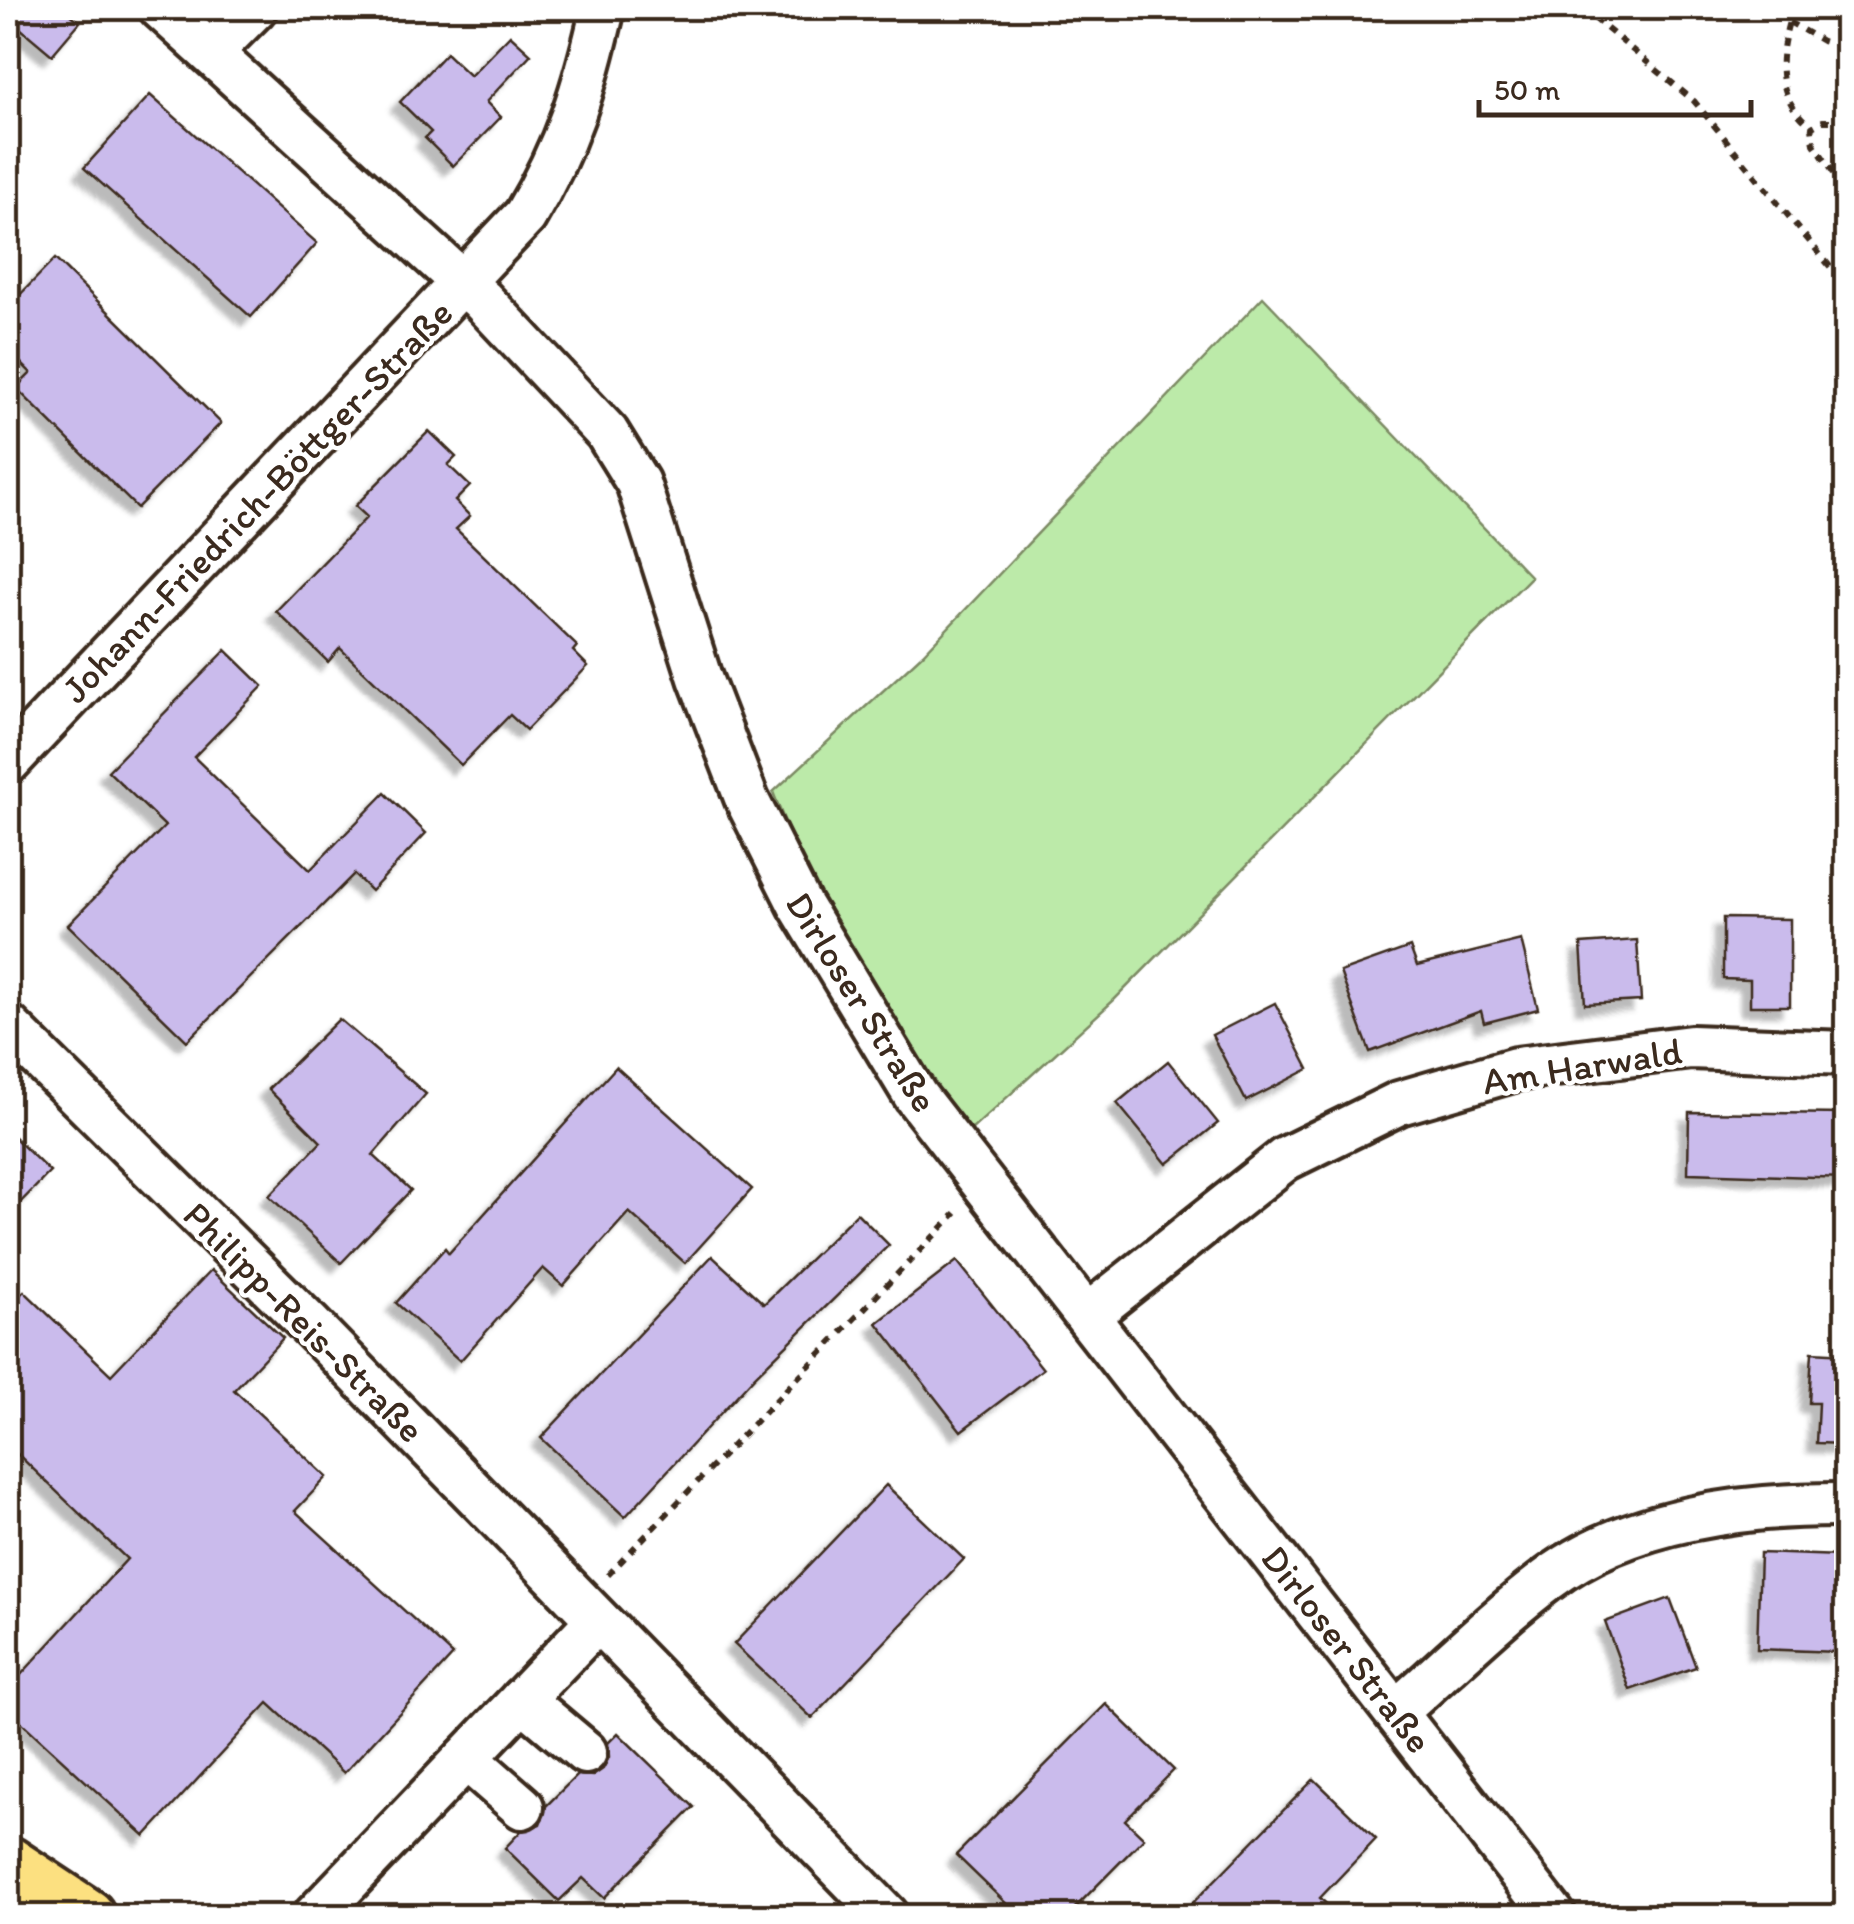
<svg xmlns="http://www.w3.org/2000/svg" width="1854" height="1924" font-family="Itim,sans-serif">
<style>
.green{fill:#bceaa9;stroke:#7c8a64;stroke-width:2.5}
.building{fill:#cabbec;stroke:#3b2a1e;stroke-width:2.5;filter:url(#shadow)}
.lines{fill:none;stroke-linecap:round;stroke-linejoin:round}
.minor-casing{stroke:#3b2a1e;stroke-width:50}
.major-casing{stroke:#3b2a1e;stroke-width:60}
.path{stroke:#3b2a1e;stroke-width:6;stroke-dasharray:8 8;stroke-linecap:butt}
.minor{stroke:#fff;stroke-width:42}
.major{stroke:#fce080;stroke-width:52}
.labels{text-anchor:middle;stroke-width:9;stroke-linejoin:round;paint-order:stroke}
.street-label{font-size:38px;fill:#3b2a1e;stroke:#fff}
</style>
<defs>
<filter id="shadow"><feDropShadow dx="-9" dy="9" stdDeviation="2.5" flood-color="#0004"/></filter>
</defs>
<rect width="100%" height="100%" fill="#fff"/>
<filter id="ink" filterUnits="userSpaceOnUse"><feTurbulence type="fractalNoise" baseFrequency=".01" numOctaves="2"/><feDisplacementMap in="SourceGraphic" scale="20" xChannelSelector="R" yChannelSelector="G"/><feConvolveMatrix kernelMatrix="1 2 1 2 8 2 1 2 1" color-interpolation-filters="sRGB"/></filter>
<g filter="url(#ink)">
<path class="green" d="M1263 297 1531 577 1114 1000 969 1132C890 1031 819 913 773 792L923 654Z"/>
<g class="building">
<polygon points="8,8 63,8 80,22 52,55 8,18"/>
<polygon points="510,35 531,54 486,102 501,117 453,166 425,138 431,132 400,102 446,53 470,76"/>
<polygon points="150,95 317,243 251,317 84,168"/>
<polygon points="55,259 221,423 137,508 16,388 31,373 8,350 8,307"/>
<polygon points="429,431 456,457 448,465 470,486 455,501 470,516 456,529 577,646 573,651 588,666 526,730 510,715 461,765 340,648 328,662 276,611 367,517 355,506"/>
<polygon points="226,650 263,686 194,757 310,870 385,793 426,833 371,891 354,874 187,1041 68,925 165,826 108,771"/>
<polygon points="1723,918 1790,919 1790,1006 1750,1006 1750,980 1723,979"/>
<polygon points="1521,940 1538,1009 1484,1023 1481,1011 1370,1052 1340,972 1410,947 1417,966"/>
<polygon points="1637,940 1641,1001 1585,1004 1581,944"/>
<polygon points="1275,1003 1309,1069 1246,1101 1212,1035"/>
<polygon points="339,1019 426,1094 373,1155 411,1190 341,1263 269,1196 321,1142 268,1089"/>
<polygon points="1168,1061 1218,1123 1167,1164 1117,1103"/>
<polygon points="616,1067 752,1189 685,1263 629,1212 563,1286 543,1268 460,1361 396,1303 445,1248 449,1253"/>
<polygon points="1689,1112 1846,1114 1846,1178 1688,1173"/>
<polygon points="8,1131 50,1172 8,1215"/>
<polygon points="857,1213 889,1245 755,1376 625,1517 541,1438 712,1256 764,1304"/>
<polygon points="957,1261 1043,1369 961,1431 877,1323"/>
<polygon points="211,1270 283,1338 234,1390 327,1477 295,1511 453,1655 344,1773 268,1703 145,1836 8,1710 8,1689 127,1559 8,1445 8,1308 24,1291 111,1375"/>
<polygon points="1812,1352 1846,1354 1846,1444 1816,1443 1818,1403 1809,1403"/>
<polygon points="886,1485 964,1559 812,1718 734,1644"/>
<polygon points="1760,1553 1840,1556 1837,1652 1757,1649"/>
<polygon points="1670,1598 1696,1667 1630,1690 1605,1622"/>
<polygon points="1106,1704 1174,1770 1125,1820 1144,1838 1067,1916 1019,1916 956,1855"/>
<polygon points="618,1733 694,1807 604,1898 583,1878 559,1901 505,1848 521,1831 540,1824 546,1806 577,1775 593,1776 603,1769 609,1757 608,1743"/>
<polygon points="1314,1779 1376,1839 1320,1898 1339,1916 1180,1916"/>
</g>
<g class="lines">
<g class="minor-casing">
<g id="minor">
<polyline points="161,8 482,300 607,433 638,483 700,678 747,800 800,905 916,1097 1554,1916"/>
<polyline points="211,52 255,8"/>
<path d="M8 762 525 216C567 146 585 87 603 8"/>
<polyline points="8,1026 309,1324 887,1916"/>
<polyline points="1087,1316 1285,1159 1399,1103 1516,1069 1691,1047 1846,1053"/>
<polyline points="522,1699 585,1752"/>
<path d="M1397 1711C1446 1668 1494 1620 1547 1580 1628 1518 1748 1504 1846 1505"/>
<polyline points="466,1758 522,1807"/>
<polyline points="315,1916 596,1622"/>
</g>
</g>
<g class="major-casing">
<polyline id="major" points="8,1863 88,1916"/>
</g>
<g class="path">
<polyline points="1582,8 1694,101 1846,286"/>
<path d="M1793 8C1779 53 1771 95 1812 127"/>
<polyline points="1789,22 1822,41 1846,48"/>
<polyline points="1846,121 1823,121 1812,127 1814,144 1846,191"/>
<polyline points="608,1575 956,1213"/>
</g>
<use href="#minor" class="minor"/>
<use href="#major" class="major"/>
</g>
</g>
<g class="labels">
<g class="street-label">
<text transform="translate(257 501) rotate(-46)" y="13">Johann-Friedrich-Böttger-Straße</text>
<text transform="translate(862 1002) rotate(58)" y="13">Dirloser Straße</text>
<text transform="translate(1582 1066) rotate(-9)" y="13">Am Harwald</text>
<text transform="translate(304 1322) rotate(45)" y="13">Philipp-Reis-Straße</text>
<text transform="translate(1347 1649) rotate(52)" y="13">Dirloser Straße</text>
</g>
</g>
<rect width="1854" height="1924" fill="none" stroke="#fff" stroke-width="40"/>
<rect x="20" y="20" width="1814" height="1884" fill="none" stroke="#3b2a1e" stroke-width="4" filter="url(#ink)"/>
<path d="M1479 100v15h272v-15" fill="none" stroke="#3b2a1e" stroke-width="5"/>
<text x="1494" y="100" font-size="30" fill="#3b2a1e" stroke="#ffffff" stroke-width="8" paint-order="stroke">50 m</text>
</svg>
